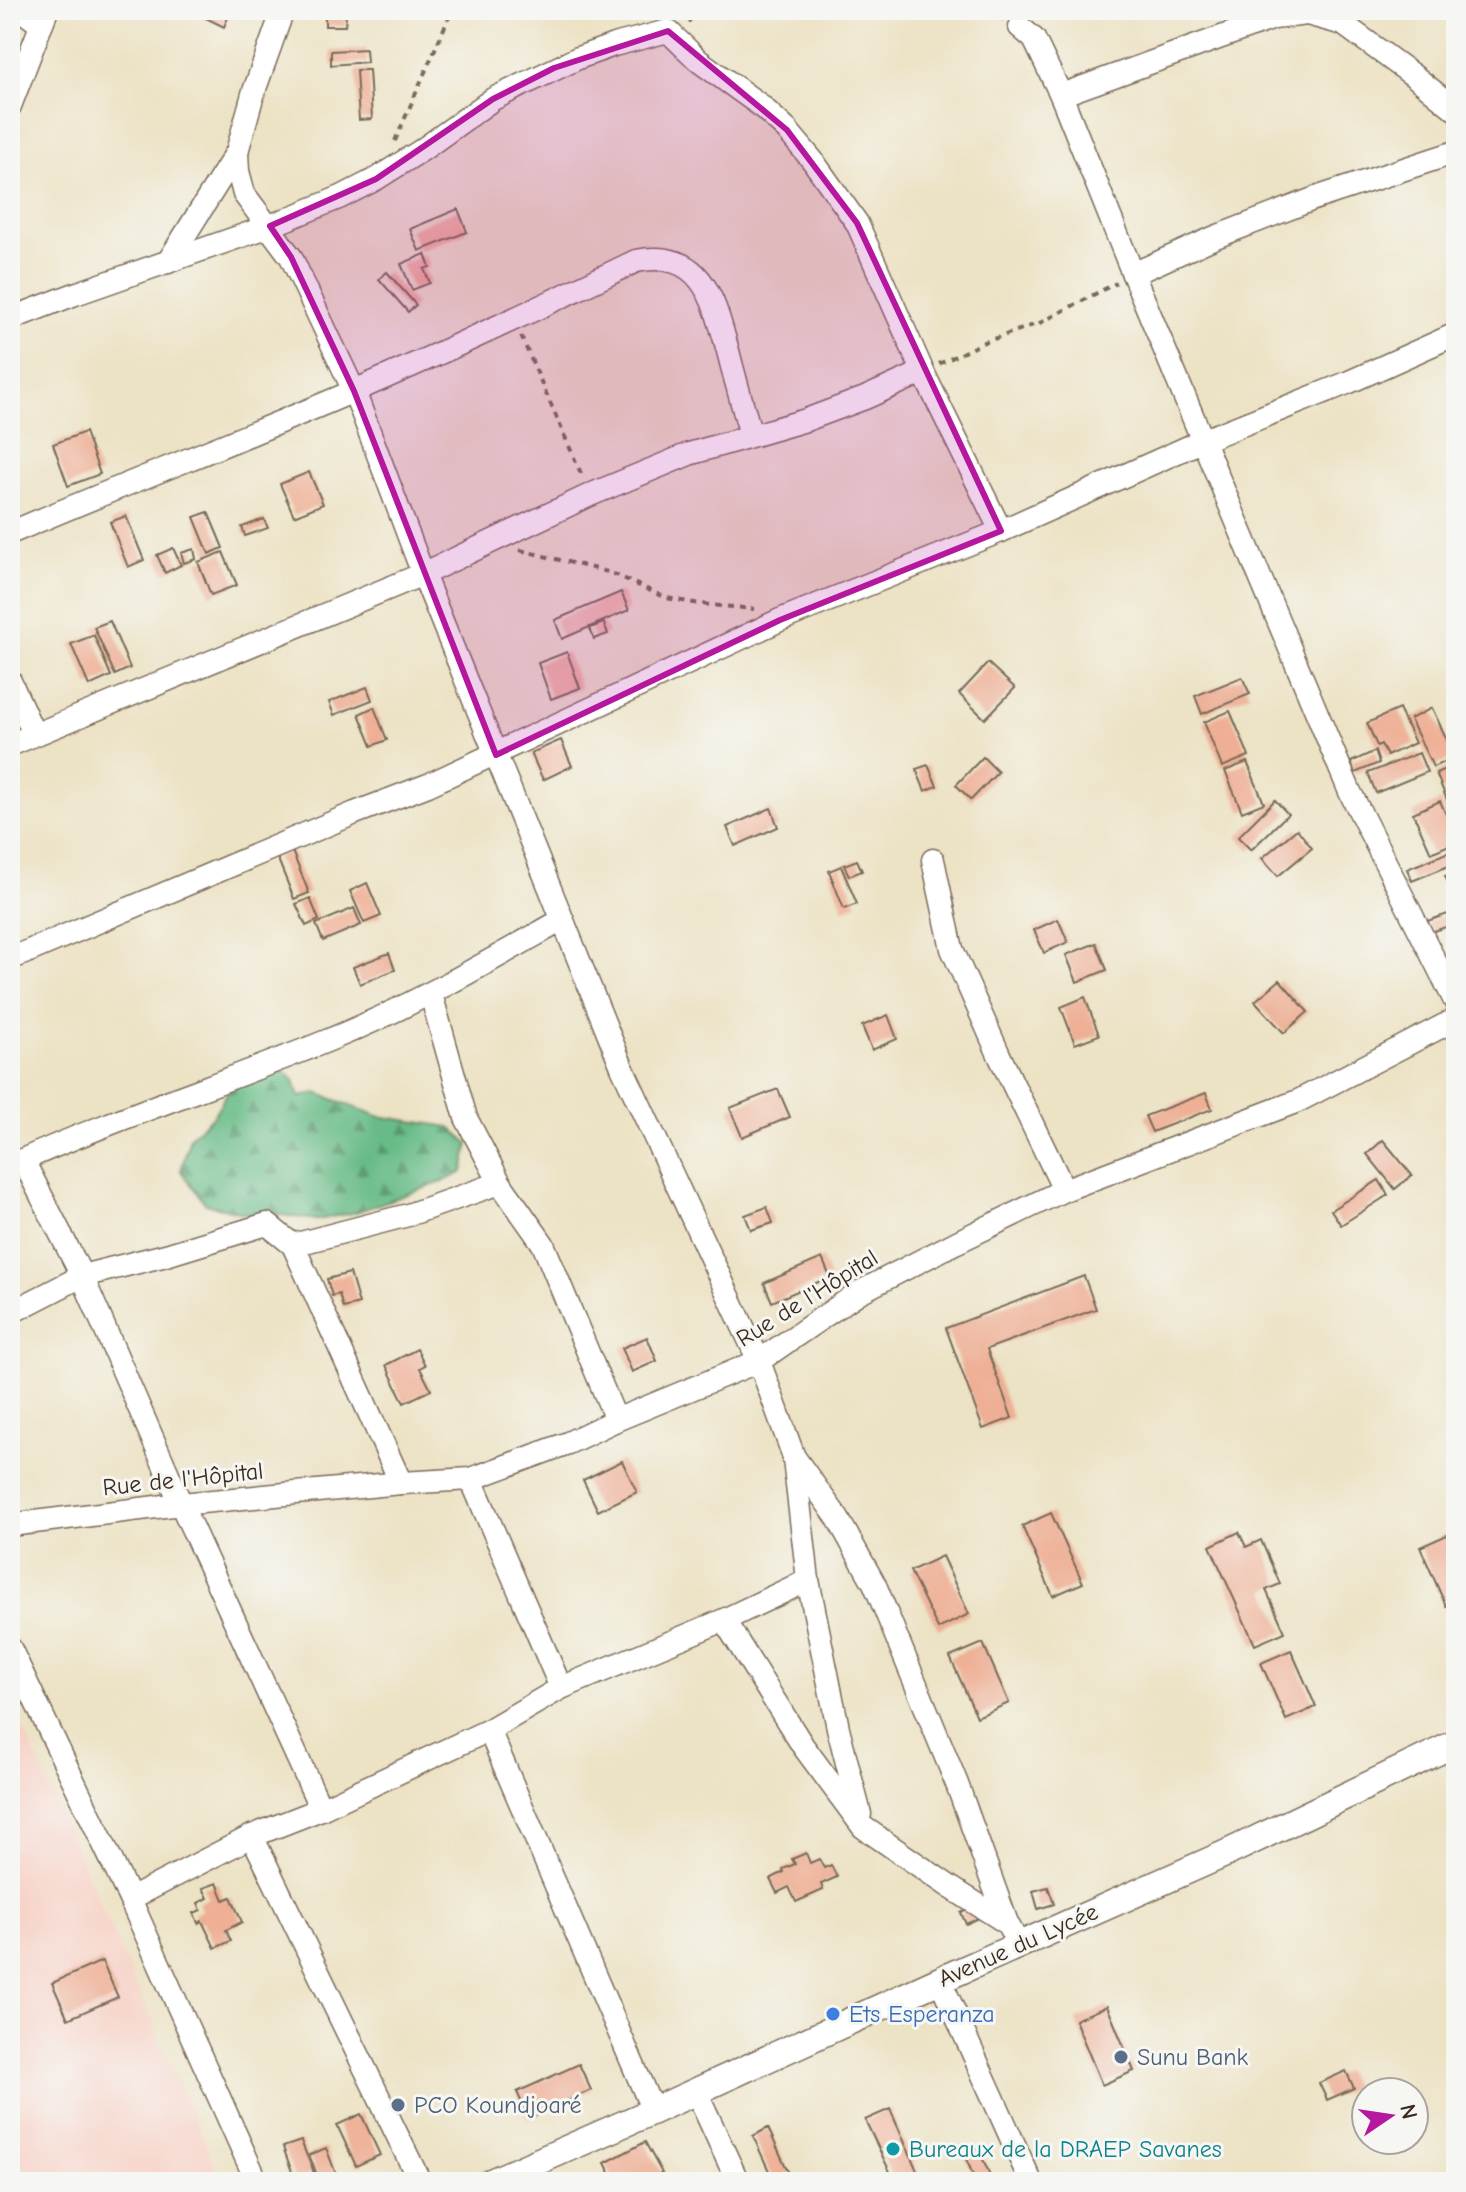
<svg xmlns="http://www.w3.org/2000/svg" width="1466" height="2192" font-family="'Comic Neue',sans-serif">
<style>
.built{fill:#f7d1c6}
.forest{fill:url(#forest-firs);stroke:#527252;stroke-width:2}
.building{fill:#eeaf94}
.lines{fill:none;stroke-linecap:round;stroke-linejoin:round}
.minor-casing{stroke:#796a58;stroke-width:25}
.major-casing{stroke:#796a58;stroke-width:29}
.path{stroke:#796a58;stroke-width:4;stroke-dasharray:6 6;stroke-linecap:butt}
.minor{stroke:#fff;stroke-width:22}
.major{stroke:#fff;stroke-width:26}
.marked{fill:#b5179e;fill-opacity:0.2;stroke:#b5179e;stroke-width:6;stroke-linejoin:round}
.shop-dot{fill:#3f7fe0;stroke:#f6f6f2;stroke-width:3}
.service-dot{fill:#5c6f8a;stroke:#f6f6f2;stroke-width:3}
.culture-dot{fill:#0f9aa8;stroke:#f6f6f2;stroke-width:3}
.labels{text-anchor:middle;stroke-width:6;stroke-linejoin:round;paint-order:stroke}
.street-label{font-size:24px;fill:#3b2a1e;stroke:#f6f6f2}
.shop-label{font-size:24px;fill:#366cbe;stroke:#f6f6f2;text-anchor:start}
.service-label{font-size:24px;fill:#4e5e75;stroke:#f6f6f2;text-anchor:start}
.culture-label{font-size:24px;fill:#0d838f;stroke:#f6f6f2;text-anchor:start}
</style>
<defs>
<pattern id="forest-firs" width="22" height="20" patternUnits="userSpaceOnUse" patternTransform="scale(2)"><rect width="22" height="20" fill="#68bb87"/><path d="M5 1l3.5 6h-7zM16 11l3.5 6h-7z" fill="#57986e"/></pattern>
</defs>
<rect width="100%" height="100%" fill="#f6f6f2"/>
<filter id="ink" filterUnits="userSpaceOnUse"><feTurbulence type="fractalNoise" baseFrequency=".0125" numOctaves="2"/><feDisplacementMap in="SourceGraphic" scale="16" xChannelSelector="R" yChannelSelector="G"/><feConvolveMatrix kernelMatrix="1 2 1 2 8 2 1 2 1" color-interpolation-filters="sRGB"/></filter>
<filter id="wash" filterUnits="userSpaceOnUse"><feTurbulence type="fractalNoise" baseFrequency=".006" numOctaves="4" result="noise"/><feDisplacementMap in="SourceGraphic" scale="32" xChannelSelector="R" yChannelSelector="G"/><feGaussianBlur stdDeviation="1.8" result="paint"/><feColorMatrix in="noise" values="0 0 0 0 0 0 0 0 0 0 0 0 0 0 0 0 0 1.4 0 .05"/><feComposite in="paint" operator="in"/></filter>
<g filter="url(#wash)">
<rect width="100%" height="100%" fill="#ece2c4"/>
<polygon class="built" points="10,1698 222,2182 10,2182"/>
<polygon class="forest" points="282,1069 294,1080 299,1097 317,1093 378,1116 450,1127 469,1144 463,1172 442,1182 356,1212 317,1220 282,1215 256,1216 206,1204 181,1171 190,1137 213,1116 233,1083"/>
<g id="blocks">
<g class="building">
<polygon points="203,10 219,10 229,15 224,27 200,15"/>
<polygon points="325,15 346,15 345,26 325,26"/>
<polygon points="366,49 367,62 331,65 331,51"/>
<polygon points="356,70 369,70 372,119 359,120"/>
<polygon points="458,209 467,232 419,251 410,229"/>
<polygon points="425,254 430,267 424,269 430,283 412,290 401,264"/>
<polygon points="387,272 416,305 408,312 379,279"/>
<polygon points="85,432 100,474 68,486 53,444"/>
<polygon points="309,472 323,504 294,516 280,484"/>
<polygon points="208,512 223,548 209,554 194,517"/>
<polygon points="126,516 144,560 128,567 110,522"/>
<polygon points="264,519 268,528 245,536 242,527"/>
<polygon points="173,548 181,565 165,573 157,555"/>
<polygon points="194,549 196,559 184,563 181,553"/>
<polygon points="223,552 237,585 211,595 198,562"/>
<polygon points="621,592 629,610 562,639 555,620"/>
<polygon points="110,621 130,668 115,675 94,627"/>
<polygon points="604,623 608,634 594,639 590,628"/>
<polygon points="94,635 111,676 89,686 71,644"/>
<polygon points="567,652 580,688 551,699 538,663"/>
<polygon points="988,663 1015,688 985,719 959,694"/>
<polygon points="1242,677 1250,694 1202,714 1195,696"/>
<polygon points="367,687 372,700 334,715 329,702"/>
<polygon points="374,707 387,740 372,746 359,714"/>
<polygon points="1432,708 1455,757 1433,767 1410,719"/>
<polygon points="1399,709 1415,743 1387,756 1381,744 1377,746 1367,723"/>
<polygon points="1230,711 1249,756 1222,767 1204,722"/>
<polygon points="561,740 572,766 543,780 531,753"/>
<polygon points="1375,751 1379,763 1355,773 1351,762"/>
<polygon points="1419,753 1427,772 1376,793 1368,773"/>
<polygon points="983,757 998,772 971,800 956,785"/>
<polygon points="1247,762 1264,803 1242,812 1225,771"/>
<polygon points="1456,764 1456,822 1436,773"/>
<polygon points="928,765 937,786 925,791 916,769"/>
<polygon points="1275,800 1288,814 1251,850 1238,837"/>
<polygon points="1440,801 1456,837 1456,842 1431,853 1413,813"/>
<polygon points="771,808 778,827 735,846 727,827"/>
<polygon points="1297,829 1312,848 1278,876 1262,858"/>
<polygon points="1456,849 1456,863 1412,881 1407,869"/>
<polygon points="292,851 309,893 294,899 277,857"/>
<polygon points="857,860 862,871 849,876 844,865"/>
<polygon points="841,866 857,904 844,909 829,871"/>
<polygon points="1456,871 1456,901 1445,876"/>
<polygon points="367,883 381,916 364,923 350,891"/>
<polygon points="310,898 319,920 306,926 296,904"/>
<polygon points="354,908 361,925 323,941 316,924"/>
<polygon points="1451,913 1455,924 1431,932 1427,921"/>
<polygon points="1058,919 1068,942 1044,953 1034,930"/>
<polygon points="1096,943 1107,970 1077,982 1066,955"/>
<polygon points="389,953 395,970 360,984 353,967"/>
<polygon points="1280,980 1308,1012 1284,1033 1255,1001"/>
<polygon points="1085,997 1099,1035 1075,1044 1061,1007"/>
<polygon points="888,1015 897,1039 872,1050 862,1026"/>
<polygon points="778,1089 790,1117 742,1137 730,1108"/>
<polygon points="1206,1093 1212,1109 1152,1132 1145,1116"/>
<polygon points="1383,1140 1412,1175 1395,1189 1367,1154"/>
<polygon points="1379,1180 1388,1195 1341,1225 1331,1210"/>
<polygon points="767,1207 773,1223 751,1230 745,1215"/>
<polygon points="822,1258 830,1277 772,1302 764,1283"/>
<polygon points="350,1273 359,1304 343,1308 339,1294 332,1296 327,1279"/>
<polygon points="1084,1276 1096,1309 987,1349 1012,1418 983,1429 946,1328"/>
<polygon points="647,1337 657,1361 632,1372 622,1348"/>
<polygon points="417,1349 425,1365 420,1368 431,1390 404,1403 386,1365"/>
<polygon points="622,1461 637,1492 598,1511 583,1480"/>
<polygon points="1051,1513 1083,1583 1053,1596 1022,1526"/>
<polygon points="1456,1531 1456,1602 1446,1606 1420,1547"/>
<polygon points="1239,1532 1246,1547 1261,1540 1280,1584 1266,1590 1285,1632 1255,1645 1210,1546"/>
<polygon points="942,1556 969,1614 938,1629 910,1571"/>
<polygon points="983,1643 1009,1703 977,1717 950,1657"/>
<polygon points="1291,1650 1316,1707 1286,1720 1261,1663"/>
<polygon points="806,1853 810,1863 819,1859 824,1868 831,1865 837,1877 821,1884 823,1890 796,1902 789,1887 777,1893 770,1879 784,1872 783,1869 795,1864 792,1859"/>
<polygon points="217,1883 224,1900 231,1897 242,1922 226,1930 231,1941 215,1948 202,1921 198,1923 194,1913 201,1910 198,1903 208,1898 203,1888"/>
<polygon points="1048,1887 1054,1904 1038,1909 1033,1891"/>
<polygon points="971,1908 977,1919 966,1924 961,1913"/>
<polygon points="102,1961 118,1997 68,2019 52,1983"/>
<polygon points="1107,2006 1134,2071 1102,2085 1075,2020"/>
<polygon points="579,2064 591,2090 529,2119 517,2092"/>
<polygon points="1346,2071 1354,2088 1327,2100 1319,2083"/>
<polygon points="890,2109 922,2182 883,2182 893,2178 865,2120"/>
<polygon points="361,2114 380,2155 356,2166 337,2125"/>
<polygon points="768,2128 793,2182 774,2182 753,2136"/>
<polygon points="301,2141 314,2173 295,2180 283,2147"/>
<polygon points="645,2142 662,2173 646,2182 615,2182 605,2163"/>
<polygon points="326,2148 336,2174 319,2180 309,2155"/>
<polygon points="978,2148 993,2182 976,2182 964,2154"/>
</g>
</g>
</g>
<g filter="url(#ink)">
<use href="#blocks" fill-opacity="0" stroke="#796a58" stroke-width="2"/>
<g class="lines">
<g class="minor-casing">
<g id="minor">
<polyline points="21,10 40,24"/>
<polyline points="283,10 253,94 237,152 238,171 244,194 291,257 354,391 423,574 622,1067 759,1361 794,1457 837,1517 875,1585 957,1784 1007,1923 1019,1945"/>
<polyline points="1020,27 1034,39 1061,95 1133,274 1350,792 1456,1003"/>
<polyline points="1061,95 1274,18 1307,14 1343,24 1418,79 1456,110"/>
<polyline points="10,106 47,10"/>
<polyline points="168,262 237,152"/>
<polyline points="1133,274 1213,238 1316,198 1456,152"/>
<polyline points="10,319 75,294 270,226 341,197 376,179 422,150 493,99 578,58 614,45 668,31 699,61 760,105 787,130 813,161 857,223 923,372 1001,531"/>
<path d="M10 533C124 484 240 440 354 391 449 350 543 306 636 261 703 248 714 301 728 351 735 379 743 407 751 435"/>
<polyline points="10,681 34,734"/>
<polyline points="10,745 423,574 590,495 689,454 806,420 865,398 923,372"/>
<polyline points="933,860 952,949 1000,1057 1064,1190"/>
<polyline points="10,959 355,813 428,785 780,620 1001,531 1204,440 1347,383 1456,334"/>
<polyline points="431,994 466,1118 500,1183 543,1244 616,1420"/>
<polyline points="23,1160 82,1276 181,1504 321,1809"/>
<path d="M11 1165C115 1118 224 1083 329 1040 411 1007 486 963 562 920"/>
<polyline points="293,1245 401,1483"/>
<polyline points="10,1313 82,1276 166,1255 267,1224 293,1245 408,1215 500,1183"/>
<polyline points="794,1459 808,1580 838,1728 860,1814"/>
<polyline points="471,1479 561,1688"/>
<polyline points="10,1525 181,1504 401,1483 471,1479 568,1443 616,1420 759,1361 858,1293 957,1242 1064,1190 1298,1101 1456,1019"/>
<polyline points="724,1620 803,1746 863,1827 950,1887 1007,1923"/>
<polyline points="10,1648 130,1899 257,2182"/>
<polyline points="489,1730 653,2111"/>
<polyline points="252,1836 420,2182"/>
<polyline points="130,1899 252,1836 321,1809 489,1730 561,1688 724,1620 808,1580"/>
<polyline points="940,1980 1031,2182"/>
<polyline points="696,2091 738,2182"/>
</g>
</g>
<g class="major-casing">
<polyline id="major" points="491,2182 653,2111 940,1980 1227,1853 1456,1743"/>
</g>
<g class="path">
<polyline points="978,10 1004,19"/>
<polyline points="688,22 698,10"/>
<polyline points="395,141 452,10"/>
<polyline points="521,336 583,478"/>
<polyline points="939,364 982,343 1042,322 1116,283"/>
<polyline points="520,550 612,573 666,598 700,604 754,609"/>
</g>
<use href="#minor" class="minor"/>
<use href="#major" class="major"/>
</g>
</g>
<path class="marked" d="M668 31 787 130 857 223 1001 531 780 620 496 755 354 391 291 257 270 226 376 179 493 99 554 68Z"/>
<circle class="shop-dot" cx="833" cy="2014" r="8"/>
<g class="service-dot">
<circle cx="1121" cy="2057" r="8"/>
<circle cx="398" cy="2105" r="8"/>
</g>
<circle class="culture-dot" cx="893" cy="2149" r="8"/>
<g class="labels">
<g class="street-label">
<text transform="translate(807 1298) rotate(-32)" y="8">Rue de l'Hôpital</text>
<text transform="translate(183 1479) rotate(-6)" y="8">Rue de l'Hôpital</text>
<text transform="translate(1018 1945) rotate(-24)" y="8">Avenue du Lycée</text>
</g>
<g class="shop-label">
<text x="849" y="2022">Ets Esperanza</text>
</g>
<g class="service-label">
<text x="1137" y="2065">Sunu Bank</text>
<text x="414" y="2113">PCO Koundjoaré</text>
</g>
<g class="culture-label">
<text x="909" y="2157">Bureaux de la DRAEP Savanes</text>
</g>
</g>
<rect width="1466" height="2192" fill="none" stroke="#f6f6f2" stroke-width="40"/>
<g transform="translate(1390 2116) rotate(77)"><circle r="38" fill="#f6f6f2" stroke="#aba49d" stroke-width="2"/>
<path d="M0-6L14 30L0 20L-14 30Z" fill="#b5179e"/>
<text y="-12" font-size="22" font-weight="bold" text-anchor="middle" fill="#3b2a1e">N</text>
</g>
</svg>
